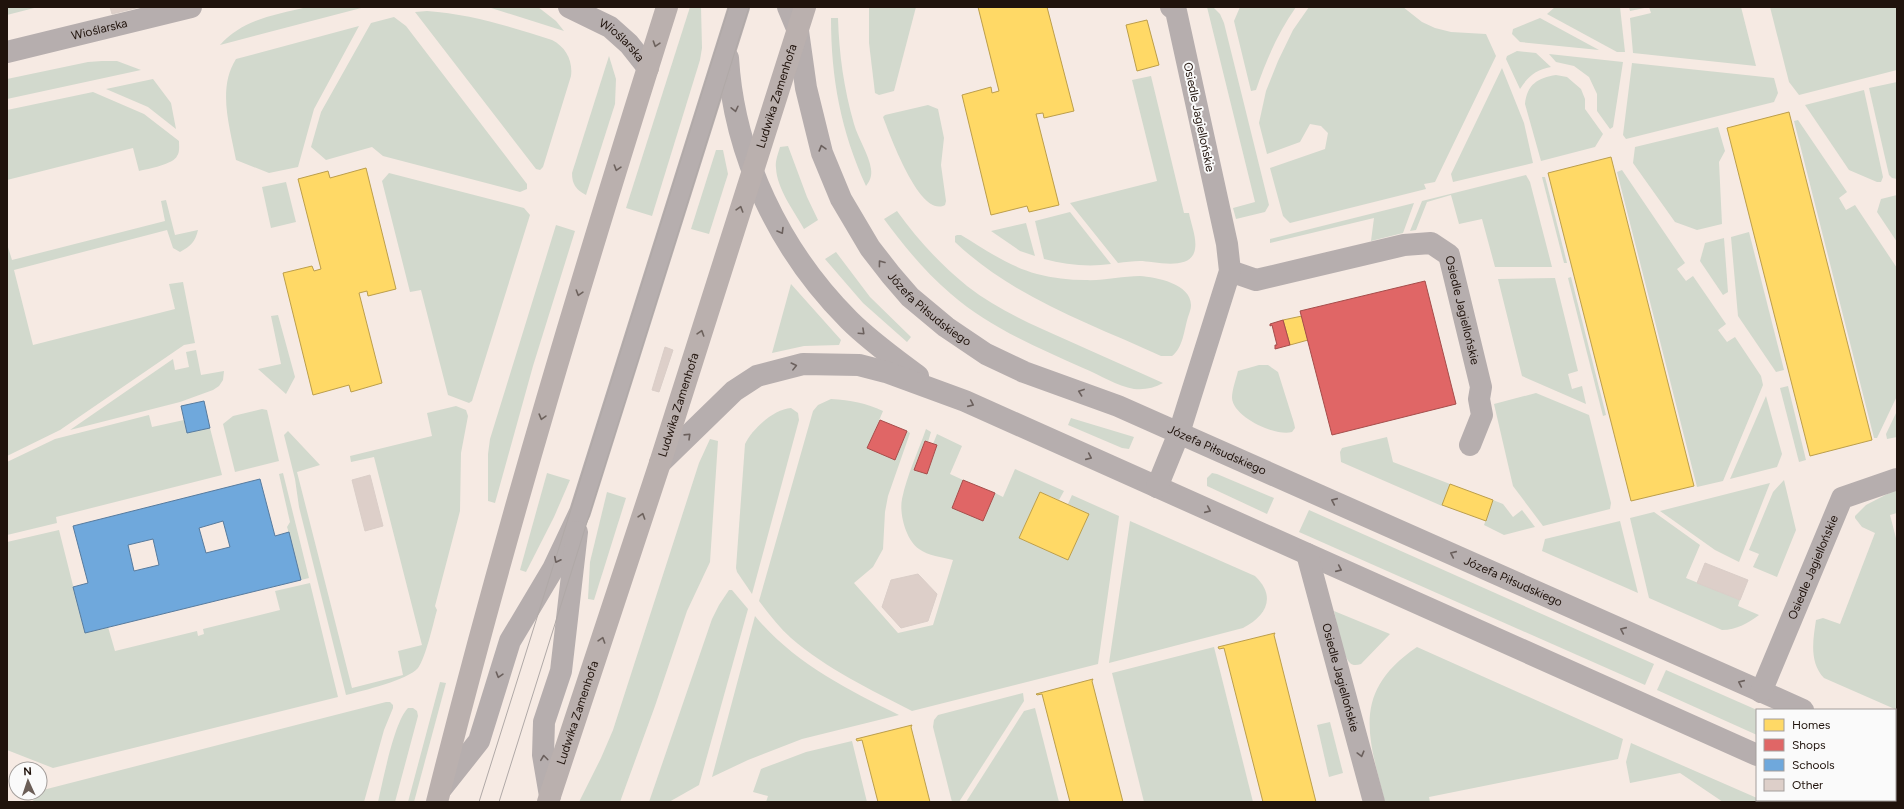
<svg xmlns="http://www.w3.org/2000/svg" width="1904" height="809" font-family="Figtree,sans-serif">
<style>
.green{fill:#d2d9cd}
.homes{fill:#ffd966;stroke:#bc9e4b}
.shops{fill:#e06666;stroke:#a64d4b}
.schools{fill:#6fa8dc;stroke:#577b9e;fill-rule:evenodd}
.building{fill:#ddcfc9;stroke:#dacec8}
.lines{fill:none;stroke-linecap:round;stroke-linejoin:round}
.minor{stroke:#b6aeae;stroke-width:22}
.major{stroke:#bab0ae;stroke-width:22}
.tram{stroke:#b0a9a7;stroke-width:1}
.oneway{stroke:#6d625d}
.oneway2{stroke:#6b605d}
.labels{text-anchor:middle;stroke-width:4;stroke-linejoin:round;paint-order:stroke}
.street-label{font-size:12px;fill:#20130c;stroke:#fafafa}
</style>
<rect width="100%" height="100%" fill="#f6eae3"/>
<g class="green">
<polygon points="7,7 38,7 7,15"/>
<path d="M307 7H365L220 45C243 19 275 15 307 7Z"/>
<polygon points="488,7 538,7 556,21 564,31"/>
<polygon points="690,7 701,7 702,48 700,60 652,216 626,208"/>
<polygon points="869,7 916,7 894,91 879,95 875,93 869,43"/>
<polygon points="1207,7 1213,7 1220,14 1224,23 1269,205 1265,212 1236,219 1233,208 1255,202"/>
<path d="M1240 7H1296C1278 33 1266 60 1256 90L1251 91 1234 21Z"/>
<polygon points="1309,7 1403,7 1422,22 1435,28 1451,32 1486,34 1496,56 1435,182 1424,184 1426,189 1290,223 1283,216 1270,168 1325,149 1328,133 1321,126 1310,124 1300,142 1267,154 1259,123 1266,91 1278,61 1293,30"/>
<polygon points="1555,7 1620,7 1625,52 1617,52 1547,14"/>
<polygon points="1629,7 1741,7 1756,66 1633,53 1630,18 1651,13 1649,7 1630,11"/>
<polygon points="1770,7 1897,7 1897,70 1799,95 1789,82"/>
<path d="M427 11C471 14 511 27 552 40 566 47 573 61 571 76L543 167 540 170 536 169 415 12Z"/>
<polygon points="394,17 406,26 527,184 527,189 520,192 383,156 372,147 326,160 311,147 321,112 371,23"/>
<path d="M831 18H838C839 54 844 89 854 124 858 138 869 155 871 169 872 176 870 181 866 186 841 131 831 79 831 18Z"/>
<polygon points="1540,18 1599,50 1520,42 1512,34 1513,29"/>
<path d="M359 26 314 109 298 167 269 173 236 160C230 127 217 89 236 59Z"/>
<path d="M1517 51 1536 53 1551 67C1536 70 1528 76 1520 89L1506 59 1507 56Z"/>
<polygon points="1549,54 1623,62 1613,127 1610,129 1597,111 1597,94 1589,77 1574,66 1556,62"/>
<path d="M609 56 616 79 615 104 586 195C576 190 572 184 572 173Z"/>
<polygon points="102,61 117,61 141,70 7,99 7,79 88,62"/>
<polygon points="1632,63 1774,78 1778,93 1774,102 1626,139 1623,135"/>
<polygon points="1502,68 1524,123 1533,163 1453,182 1451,174"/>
<path d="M1556 75 1567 77 1581 89 1585 99V109L1603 134 1595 147 1541 161 1525 104C1527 84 1538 78 1556 75Z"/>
<path d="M1151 76 1184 213H1189C1191 224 1197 238 1195 249 1192 272 1153 261 1140 261 1133 261 1125 262 1118 263L1070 203 1157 181 1132 80Z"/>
<polygon points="153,79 171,103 176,129 148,107 106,89"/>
<polygon points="1897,82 1897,179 1892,178 1889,175 1869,88"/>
<polygon points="1864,90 1883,177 1881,182 1877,182 1849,170 1805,105"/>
<path d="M93 92 144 114 179 141C179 146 180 152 177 156 174 164 148 169 139 171L133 148 7 180V110Z"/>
<path d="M928 105 938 109 944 138 941 165 946 201 945 205C920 219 890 135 883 117L885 115Z"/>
<polygon points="1798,120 1847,192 1839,198 1846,210 1855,205 1897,268 1897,396 1877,438 1874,438 1794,121"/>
<polygon points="1718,127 1725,151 1719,162 1722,224 1697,230 1675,222 1633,163 1635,147"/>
<path d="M788 146 807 197 818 220 804 229C794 211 777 189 776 168 775 161 778 154 780 147Z"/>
<polygon points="716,150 723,150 728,174 709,234 691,229"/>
<polygon points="1622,170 1685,263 1677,269 1686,281 1693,276 1726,324 1718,330 1727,342 1735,337 1761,376 1763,385 1723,481 1697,487 1617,172"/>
<polygon points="389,173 524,208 530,215 472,401 469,403 448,395 421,290 410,292 382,181"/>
<polygon points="1526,175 1530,182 1552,267 1495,267 1482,219 1459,224 1451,195 1427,202 1416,230 1410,231 1422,201"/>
<polygon points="1542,177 1545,177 1567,263 1564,263"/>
<polygon points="286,182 296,222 271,228 262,187"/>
<polygon points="1897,195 1897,242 1877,212 1881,199"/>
<path d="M166 200 175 235 198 230C195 242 191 246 180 252L173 248 167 230 14 270 33 345 175 309 169 284 183 282 195 343 184 345 60 430 7 456V244L12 260 165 221 161 201Z"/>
<polygon points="1414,203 1403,233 1371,241 1374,218 1270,243 1270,239"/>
<path d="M897 211C917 239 940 264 967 286 998 310 1033 325 1069 341 1100 355 1132 369 1163 383 1154 388 1145 390 1134 389 1117 386 1100 375 1083 368 1037 347 990 328 951 294 925 272 904 246 884 219Z"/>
<path d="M1070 212 1111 264C1089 267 1066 265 1044 259L1035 221Z"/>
<polygon points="1026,223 1035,256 1020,251 991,231"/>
<polygon points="556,225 575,231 533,366 495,503 488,501 488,454 490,439"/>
<polygon points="1749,232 1784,370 1776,372 1738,316 1731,237"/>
<path d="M957 235H961C986 250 1008 266 1037 274 1053 278 1069 280 1085 280 1104 281 1122 276 1140 276 1156 277 1192 284 1191 306 1191 309 1189 314 1188 317 1184 330 1183 348 1172 356H1161C1089 323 1014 298 955 242V236Z"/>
<polygon points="1724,238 1728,292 1723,295 1700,261 1705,243"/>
<polygon points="836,252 870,297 911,337 907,342 863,303 825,259"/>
<polygon points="1571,277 1606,415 1603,416 1568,278"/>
<polygon points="1555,278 1578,371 1568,374 1572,389 1582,386 1586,404 1522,376 1498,279"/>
<polygon points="791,284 841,340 839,345 804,346 772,353"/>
<polygon points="278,315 295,377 286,394 258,369 281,364 271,316"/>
<polygon points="196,350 201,375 224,371 223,380 219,386 213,390 180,402 70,430 173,359 175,370 189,367 186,352"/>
<path d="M1259 365H1268L1278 372 1294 423 1295 428 1292 432C1276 437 1233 417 1232 398 1232 390 1236 379 1238 371Z"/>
<polygon points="1788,386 1806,460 1799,462 1780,388"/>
<polygon points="1536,393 1589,415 1611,503 1610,509 1543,526 1513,486 1494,404"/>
<polygon points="1766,396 1782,454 1777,467 1730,479"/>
<path d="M831 399C851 400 866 403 883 411L868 447 895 459 907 431 910 433 888 496 885 512 883 549 873 567 854 583 898 633 933 625 953 560C942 557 928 556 919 549 906 540 899 514 902 499 907 475 918 452 926 429L931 432 928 442 925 441 915 470 927 474 937 445 933 444 937 434 962 446 950 474 963 480 952 508 983 521 995 493 1003 497 1015 469 1064 491 1059 500 1040 492 1019 538 1068 560 1089 514 1068 504 1072 495 1119 516 1098 664 912 711C871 690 827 669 791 638 779 627 769 614 759 601L813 411 818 405Z"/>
<path d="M456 406 466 410 468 416 461 453 460 511 435 606 437 610C433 624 426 657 418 668 408 680 362 691 346 695L299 507 295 479 284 435 288 431 320 465 297 472 352 688 403 675 398 651 422 645 374 457 351 462 350 456 432 436 427 413Z"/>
<path d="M791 408 798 413 799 420 752 594 737 572 736 568 745 444C752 429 774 409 791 408Z"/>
<polygon points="262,409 267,410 279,461 235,472 223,424 233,416"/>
<polygon points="1897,411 1897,437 1887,439 1886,434"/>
<polygon points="149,415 152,427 184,420 187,433 210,428 222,475 56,517 57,523 7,535 7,462 55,439"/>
<polygon points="1071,418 1134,437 1129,449 1122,448 1068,425"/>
<polygon points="1387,437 1393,462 1450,484 1442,506 1341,462 1340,452 1342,448"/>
<polygon points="710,439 718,441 710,562 687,611 655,706 620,802 579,802 601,758 613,730 699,463"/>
<polygon points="283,473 309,578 301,580 288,530 287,527 290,522 279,474"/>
<polygon points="547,473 570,480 554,517 526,572 520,570"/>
<polygon points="1212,473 1217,474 1274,498 1267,514 1207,486 1207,478"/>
<polygon points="1784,480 1796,530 1777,577 1753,567 1759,554 1749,550 1773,492"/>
<polygon points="1770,483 1739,562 1715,550 1660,511"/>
<path d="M1893 491H1897V513L1890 515 1897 542V710L1824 678C1809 662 1813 640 1816 620L1823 618 1840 624 1875 533 1862 527 1855 518V516L1866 505Z"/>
<polygon points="607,492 626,498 594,600 588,599 590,562"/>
<polygon points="1493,500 1503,504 1513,517 1522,510 1535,527 1504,535 1484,525"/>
<polygon points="1309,510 1654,664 1645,685 1299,532"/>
<path d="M1654 512 1700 545 1686 578 1740 600 1738 606 1759 615C1748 623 1737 630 1722 630L1649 598 1630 518Z"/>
<path d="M1130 521 1255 576C1277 597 1266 616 1243 628L1109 663Z"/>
<polygon points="1620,521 1638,593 1542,551 1545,539"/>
<polygon points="59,530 85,633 108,627 115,651 197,631 198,636 204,634 203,629 280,610 275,591 310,583 338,697 53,768 7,750 7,542"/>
<polygon points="729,590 732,590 748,609 699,785 669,802 649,802 712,619 719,605"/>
<path d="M1334 611 1390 634 1361 664C1357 665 1353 666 1350 663 1342 655 1337 622 1334 611Z"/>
<path d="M755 616C793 662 846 689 899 715L802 739 748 760 712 777Z"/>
<polygon points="1214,647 1253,802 1144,802 1112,673"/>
<path d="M1417 647 1623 739 1618 759 1429 797 1430 802H1385C1368 736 1351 692 1417 647Z"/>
<polygon points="1666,670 1757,710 1757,735 1657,690"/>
<polygon points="440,682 446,683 414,802 408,802"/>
<polygon points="1023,693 1024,701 959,802 952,802 933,727 934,720 938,715"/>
<polygon points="386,702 390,702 393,705 393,708 384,730 364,802 32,802 43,790"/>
<path d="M408 708H413L417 711 418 716 395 802H378C383 781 394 722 408 708Z"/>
<polygon points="1035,708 1059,802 966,802 1024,711"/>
<polygon points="1330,722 1343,773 1329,777 1317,725"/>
<polygon points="852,741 867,802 766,802 768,796 753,792 761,769 806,752"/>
<polygon points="1631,743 1757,798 1757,800 1765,802 1723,802 1680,773 1630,783 1626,762"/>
</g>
<g class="homes">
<polygon points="978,7 1047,7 1074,111 1044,118 1043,113 1036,114 1059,205 1029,212 1027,206 991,215 962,95 991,87 992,93 999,91"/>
<polygon points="1147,20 1159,65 1137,71 1126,25"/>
<polygon points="1789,112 1872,440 1810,456 1727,128"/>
<polygon points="1611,157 1694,486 1631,501 1548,173"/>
<polygon points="366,168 396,289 368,296 367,291 359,293 382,383 351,392 349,385 313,395 283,273 312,266 314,271 321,269 298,179 328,171 330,178"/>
<polygon points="1302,316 1308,340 1290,345 1283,320"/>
<polygon points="1450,484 1493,500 1486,521 1442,505"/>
<polygon points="1040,492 1089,514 1068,560 1019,538"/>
<polygon points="1275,633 1274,635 1316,802 1263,802 1224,648 1219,649 1218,647"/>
<polygon points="1093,679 1092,681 1123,802 1070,802 1042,694 1037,695 1036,694"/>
<polygon points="912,725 911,727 930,802 878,802 862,740 857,741 856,739"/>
</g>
<g class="shops">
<polygon points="1425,281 1456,404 1332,435 1300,311"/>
<polygon points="1283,320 1290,345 1275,349 1275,345 1277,345 1272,325 1270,326 1270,324"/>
<polygon points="880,420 907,431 895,460 867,448"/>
<polygon points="925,441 937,445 927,474 914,470"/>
<polygon points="963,480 995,493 983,521 952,508"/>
</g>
<g class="schools">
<polygon points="204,401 210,428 187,433 181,406"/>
<path d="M260 479 275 536 289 532 301 580 85 633 73 587 88 583 73 526ZM223 521 230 547 206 553 199 528ZM153 539 159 565 134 571 128 545Z"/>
</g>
<g class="building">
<polygon points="110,7 140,7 112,14"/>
<polygon points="665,347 673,350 659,392 652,390"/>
<polygon points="370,475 383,526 365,531 352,480"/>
<polygon points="1705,563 1748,580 1740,600 1697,583"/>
<polygon points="918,574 937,594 928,621 901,628 882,607 891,580"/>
</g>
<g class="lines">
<g class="minor">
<path id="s1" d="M569 7 610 27 629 44 648 68"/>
<path id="s2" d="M788 7 798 31 806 88 822 153 841 199 870 248 891 275 910 297 946 327 986 354 1024 372 1118 406 1803 710"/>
<path id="s3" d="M7 52 191 7"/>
<path d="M728 58C734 156 780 251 849 320 870 341 894 358 918 376"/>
<path id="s4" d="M1230 271 1256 280 1404 245 1431 243 1449 255 1481 387 1479 399 1482 415 1470 445"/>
<polyline points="660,463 734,391 757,376 803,364 859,365 886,372 965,401 1757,755"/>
<polyline points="1157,487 1179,433 1230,271 1227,244 1176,11 1171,7"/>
<path id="s5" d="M1307 554 1374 802"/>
<path id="s6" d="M1761 692 1842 498 1897 479"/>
<polyline points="1895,751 1897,752"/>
<polyline points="441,789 479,741 510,641 553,569 580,512 739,7"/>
<polyline points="550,796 543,755 544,722 561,671 577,532"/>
<polyline points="1858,800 1863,802"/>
<polyline points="1819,802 1820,800"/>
</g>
<g class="major">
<path d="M437 802C504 534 584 270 667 7"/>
<path id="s7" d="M548 802 660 463 805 7"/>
</g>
<g class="tram">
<polyline points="479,802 729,7"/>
<polyline points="499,802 749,7"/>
</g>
</g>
<defs><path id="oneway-chevron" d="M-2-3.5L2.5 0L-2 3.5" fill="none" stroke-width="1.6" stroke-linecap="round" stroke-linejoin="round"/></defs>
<g class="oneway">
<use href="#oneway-chevron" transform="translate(656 44) rotate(108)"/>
<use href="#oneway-chevron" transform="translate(617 168) rotate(107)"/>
<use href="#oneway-chevron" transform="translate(740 209) rotate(-73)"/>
<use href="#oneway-chevron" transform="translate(579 293) rotate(107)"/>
<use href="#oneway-chevron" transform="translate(701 333) rotate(-72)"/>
<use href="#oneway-chevron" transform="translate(542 417) rotate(106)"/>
<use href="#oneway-chevron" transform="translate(642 516) rotate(-72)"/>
<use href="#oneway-chevron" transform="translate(602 640) rotate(-72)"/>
</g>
<g class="oneway2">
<use href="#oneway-chevron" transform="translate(735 109) rotate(77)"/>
<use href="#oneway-chevron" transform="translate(822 148) rotate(-106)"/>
<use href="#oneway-chevron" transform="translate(781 231) rotate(59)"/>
<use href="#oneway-chevron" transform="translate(881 263) rotate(-127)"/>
<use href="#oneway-chevron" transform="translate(862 332) rotate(43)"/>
<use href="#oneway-chevron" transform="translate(794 366) rotate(-14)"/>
<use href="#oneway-chevron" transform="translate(1081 392) rotate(-160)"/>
<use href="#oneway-chevron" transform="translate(971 404) rotate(24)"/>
<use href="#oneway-chevron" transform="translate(688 436) rotate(-44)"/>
<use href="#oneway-chevron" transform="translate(1089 457) rotate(24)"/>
<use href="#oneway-chevron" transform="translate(1334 501) rotate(-156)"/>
<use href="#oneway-chevron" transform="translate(1208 510) rotate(24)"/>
<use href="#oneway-chevron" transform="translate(1453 554) rotate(-156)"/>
<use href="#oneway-chevron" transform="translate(557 560) rotate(116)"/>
<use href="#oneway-chevron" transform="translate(1339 569) rotate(24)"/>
<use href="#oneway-chevron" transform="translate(1623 630) rotate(-156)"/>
<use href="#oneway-chevron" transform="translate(499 675) rotate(107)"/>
<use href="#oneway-chevron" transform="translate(1741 683) rotate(-156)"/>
<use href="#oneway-chevron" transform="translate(1361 754) rotate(75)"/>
<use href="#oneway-chevron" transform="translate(544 758) rotate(-97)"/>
</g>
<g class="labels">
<g class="street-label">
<text dy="4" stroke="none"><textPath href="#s3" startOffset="95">Wioślarska</textPath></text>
<text dy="4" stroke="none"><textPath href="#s1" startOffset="63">Wioślarska</textPath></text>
<text dy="4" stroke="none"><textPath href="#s7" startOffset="742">Ludwika Zamenhofa</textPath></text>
<text transform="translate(1199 117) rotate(78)" y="4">Osiedle Jagiellońskie</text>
<text dy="4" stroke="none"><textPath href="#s2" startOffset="343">Józefa Piłsudskiego</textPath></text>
<text dy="4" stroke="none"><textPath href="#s4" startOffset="285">Osiedle Jagiellońskie</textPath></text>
<text dy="4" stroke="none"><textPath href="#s7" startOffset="418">Ludwika Zamenhofa</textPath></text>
<text dy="4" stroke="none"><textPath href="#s2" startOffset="666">Józefa Piłsudskiego</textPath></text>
<text dy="4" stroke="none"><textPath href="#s6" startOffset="135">Osiedle Jagiellońskie</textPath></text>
<text dy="4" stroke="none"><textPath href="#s2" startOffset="990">Józefa Piłsudskiego</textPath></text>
<text dy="4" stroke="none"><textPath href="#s5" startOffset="128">Osiedle Jagiellońskie</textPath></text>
<text dy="4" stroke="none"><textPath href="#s7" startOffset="94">Ludwika Zamenhofa</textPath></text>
</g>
</g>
<rect width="1904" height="809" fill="none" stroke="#20130c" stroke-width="16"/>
<rect x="1756" y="709" width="140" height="92" fill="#fafafa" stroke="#a39e9b"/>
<rect x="1764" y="719" width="20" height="12" fill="#ffd966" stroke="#a39e9b"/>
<text x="1792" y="729" font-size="12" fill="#20130c">Homes</text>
<rect x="1764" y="739" width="20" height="12" fill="#e06666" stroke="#a39e9b"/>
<text x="1792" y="749" font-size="12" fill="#20130c">Shops</text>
<rect x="1764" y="759" width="20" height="12" fill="#6fa8dc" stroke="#a39e9b"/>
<text x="1792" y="769" font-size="12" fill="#20130c">Schools</text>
<rect x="1764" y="779" width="20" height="12" fill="#ddcfc9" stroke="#a39e9b"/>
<text x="1792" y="789" font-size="12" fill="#20130c">Other</text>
<g transform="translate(28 781) rotate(357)"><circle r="19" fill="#fafafa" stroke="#a39e9b"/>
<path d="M0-3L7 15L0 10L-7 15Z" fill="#6b5e57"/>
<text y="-6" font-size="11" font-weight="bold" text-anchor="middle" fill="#20130c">N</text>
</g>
</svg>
